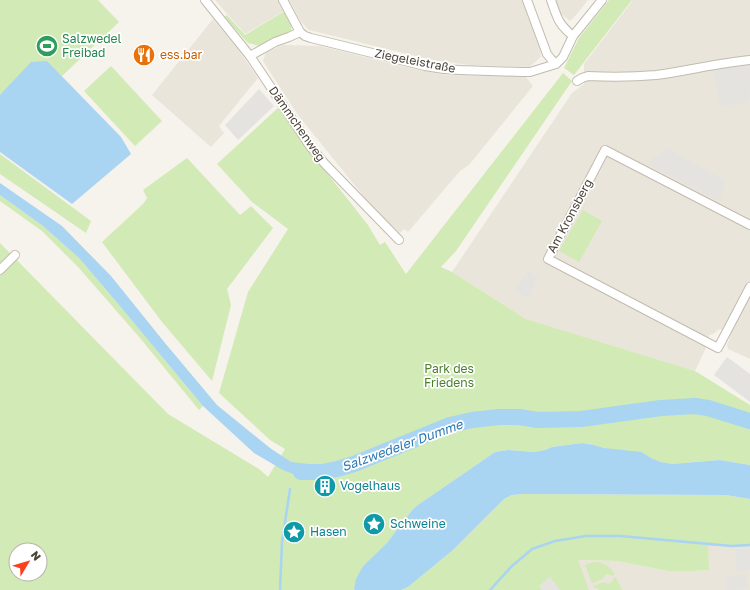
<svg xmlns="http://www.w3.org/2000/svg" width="750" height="590" font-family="'Golos Text',sans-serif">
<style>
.residential{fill:#eae5da}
.green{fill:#d2eab5;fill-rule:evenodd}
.parking{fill:#e5e3e0}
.water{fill:#a9d4f2}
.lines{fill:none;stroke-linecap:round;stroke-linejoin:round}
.stream{stroke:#a9d4f2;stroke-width:2.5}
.river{stroke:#a9d4f2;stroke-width:16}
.street-casing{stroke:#c2bbae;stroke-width:10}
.street{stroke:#fff;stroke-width:8}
.labels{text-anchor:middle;stroke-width:3.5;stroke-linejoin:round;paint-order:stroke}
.leisure-label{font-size:12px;fill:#27864d;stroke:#fff;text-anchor:start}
.food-label{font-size:12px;fill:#c56008;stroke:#fff;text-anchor:start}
.street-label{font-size:12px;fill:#4b4439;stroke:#fff}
.park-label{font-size:12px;fill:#4a7f2a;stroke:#fff}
.culture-label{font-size:12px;fill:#0d838f;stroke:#fff;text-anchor:start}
.water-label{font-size:13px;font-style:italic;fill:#2e7ab2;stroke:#fff}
</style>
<rect width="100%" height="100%" fill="#f6f3ec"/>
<g class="residential">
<polygon points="215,0 278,0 284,11 245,34"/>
<polygon points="289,0 522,0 540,46 541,57 534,63 529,67 469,65 432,60 309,30 301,22"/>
<polygon points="556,0 588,0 577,14 570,21 561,14"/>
<polygon points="633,0 750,0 750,359 728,349 727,345 731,334 720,329 713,334 709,335 705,350 695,371 526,319 452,272 572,93 584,84 584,64"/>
<polygon points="213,19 237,48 258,78 219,126 224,133 211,147 152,95"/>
<polygon points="283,45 320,46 414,69 446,75 515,76 526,77 533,86 469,165 460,171 408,232 404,229 400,233 373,208 298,115 263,61 266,52"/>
<polygon points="707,546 750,546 750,590 519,590 578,560 617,561 668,571 692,571 709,570"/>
</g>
<g class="green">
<polygon points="0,0 98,0 119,22 62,76 47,62 0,95"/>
<polygon points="609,0 632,0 574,75 564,68 579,38"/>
<polygon points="285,11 292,24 291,31 261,46 248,43 224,17 227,15 245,35"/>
<polygon points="111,66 162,121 135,146 84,91"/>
<path d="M563 73 572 81 456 251 441 267 452 272 526 319 695 371 750 405V465L720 460 672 464 661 462 651 458 604 448 594 445 582 443 552 447 545 450 534 452 508 450 495 452 415 507 404 520 387 543 363 566 354 589 355 590H0V243L168 414 259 469 268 477 285 449 270 440 219 393 248 292 288 229 252 202 217 164 279 107 327 173 368 225 380 245 385 242 406 274ZM16 550H40V574H16Z"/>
<polygon points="0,154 91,221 86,233 0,174"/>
<polygon points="187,158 240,215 251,206 273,228 227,289 231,305 212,381 162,322 102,242 143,204 147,198 143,190"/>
<polygon points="0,195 43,226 79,258 114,299 203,406 199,410 140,338 79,268 42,231 0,201"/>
<polygon points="583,210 602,221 579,262 559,251"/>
<polygon points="522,494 726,495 750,499 750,546 708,546 709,570 693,571 668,571 617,561 578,560 589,590 560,590 550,578 539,586 542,590 401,590 408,587 453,550 504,499 512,495"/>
<path d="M594 562C604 562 611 567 615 575L612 576 608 574 605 575 603 579 592 583 585 565Z"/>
<polygon points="616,577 622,590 599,590 596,588 594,588 593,586 604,582 608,584 612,582 613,579"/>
</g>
<g class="parking">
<polygon points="750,65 750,87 749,103 720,106 713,68"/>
<polygon points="259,89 274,106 238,140 225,125"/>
<polygon points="667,148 726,181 719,201 647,164"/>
<polygon points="528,271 538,276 529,299 515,290"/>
<polygon points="727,357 750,374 750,402 714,375"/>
<polygon points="750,549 750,569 736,572 735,549"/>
<polygon points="746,574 748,589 726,590 725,577"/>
<polygon points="550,577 560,590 542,590 539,586"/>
</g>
<g class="water">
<polygon points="47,61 121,137 131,154 72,204 0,152 0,95 31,62"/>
<polygon points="0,183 62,226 111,276 165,343 217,405 270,448 291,462 317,465 325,474 296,475 283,470 254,453 203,406 114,299 79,258 43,226 0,195"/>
<polygon points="582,443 594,445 604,448 641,452 651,458 661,462 672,464 720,460 750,465 750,499 726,495 522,494 512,495 504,499 453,550 408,587 401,590 355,590 354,589 356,579 363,566 387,543 404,520 415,507 495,452 508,450 534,452 545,450 552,447"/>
</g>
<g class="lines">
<g class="stream">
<polyline points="280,590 282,542 290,489"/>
<polyline points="490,590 511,567 532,549 555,541 586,536 620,536 732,546 750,545"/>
</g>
<polyline class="river" points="301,472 322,472 337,469 354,464 450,425 472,420 499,417 519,417 538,420 581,419 661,408 695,406 708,408 750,421"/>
<g class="street-casing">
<g id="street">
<polyline points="205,0 250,56 310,146 325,164 399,240"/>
<polyline points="283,0 300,32 305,36 311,38 425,66 444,69 460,70 521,72 530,72 556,64 563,57 573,36 602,0"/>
<polyline points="527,0 547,54 551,59 556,64"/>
<path d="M551 0C557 17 558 24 573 36"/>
<polyline points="250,56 275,42 289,37 300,32"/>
<path d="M577 81 582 78 588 76C610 77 633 77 656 75 687 71 718 63 750 60"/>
<polyline points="750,225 605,150 548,259 718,348 750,287"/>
<polyline points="0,270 15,255"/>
</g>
</g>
<use href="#street" class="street"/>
</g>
<defs>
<g id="stadium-disc" transform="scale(1.15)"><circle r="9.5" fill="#2e9e5b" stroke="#fff"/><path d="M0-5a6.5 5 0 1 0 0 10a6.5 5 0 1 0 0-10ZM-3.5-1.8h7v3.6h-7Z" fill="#fff"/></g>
<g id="restaurant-disc" transform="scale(1.15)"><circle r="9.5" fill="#e8710a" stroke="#fff"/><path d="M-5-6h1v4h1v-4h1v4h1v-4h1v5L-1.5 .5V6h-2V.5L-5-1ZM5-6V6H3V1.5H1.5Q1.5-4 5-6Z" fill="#fff"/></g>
<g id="building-disc" transform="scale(1.15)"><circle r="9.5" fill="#0f9aa8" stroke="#fff"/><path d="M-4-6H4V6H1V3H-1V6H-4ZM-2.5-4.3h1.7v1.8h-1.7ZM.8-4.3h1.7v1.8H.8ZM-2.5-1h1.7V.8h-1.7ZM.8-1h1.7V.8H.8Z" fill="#fff"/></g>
<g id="sight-disc" transform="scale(1.15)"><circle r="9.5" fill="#0f9aa8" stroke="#fff"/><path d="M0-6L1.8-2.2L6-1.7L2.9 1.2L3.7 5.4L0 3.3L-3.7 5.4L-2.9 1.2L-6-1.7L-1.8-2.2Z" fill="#fff"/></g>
</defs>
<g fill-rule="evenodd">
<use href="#stadium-disc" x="47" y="46"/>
<use href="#restaurant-disc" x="144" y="55"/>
<use href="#building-disc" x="325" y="486"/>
<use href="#sight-disc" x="374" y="524"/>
<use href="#sight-disc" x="294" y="532"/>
</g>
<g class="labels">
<g class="leisure-label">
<text x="62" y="43">Salzwedel<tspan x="62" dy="14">Freibad</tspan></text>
</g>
<g class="food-label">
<text x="160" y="59">ess.bar</text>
</g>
<g class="street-label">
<text transform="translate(415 61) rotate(11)" y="4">Ziegeleistraße</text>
<text transform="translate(297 124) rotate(55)" y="4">Dämmchenweg</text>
<text transform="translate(570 216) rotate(-62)" y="4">Am Kronsberg</text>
</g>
<g class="park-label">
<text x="449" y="373">Park des<tspan x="449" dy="14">Friedens</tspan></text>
</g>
<g class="culture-label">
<text x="340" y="490">Vogelhaus</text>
<text x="390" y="528">Schweine</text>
<text x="310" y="536">Hasen</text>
</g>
<g class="water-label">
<text transform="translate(402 445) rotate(-20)" y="5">Salzwedeler Dumme</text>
</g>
</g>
<g transform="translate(28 562) rotate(52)"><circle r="19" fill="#ffffff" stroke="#b7b4b0"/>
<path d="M0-3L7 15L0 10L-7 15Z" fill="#fc3f1d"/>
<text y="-6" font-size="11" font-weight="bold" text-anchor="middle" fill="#4b4439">N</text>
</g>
</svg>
